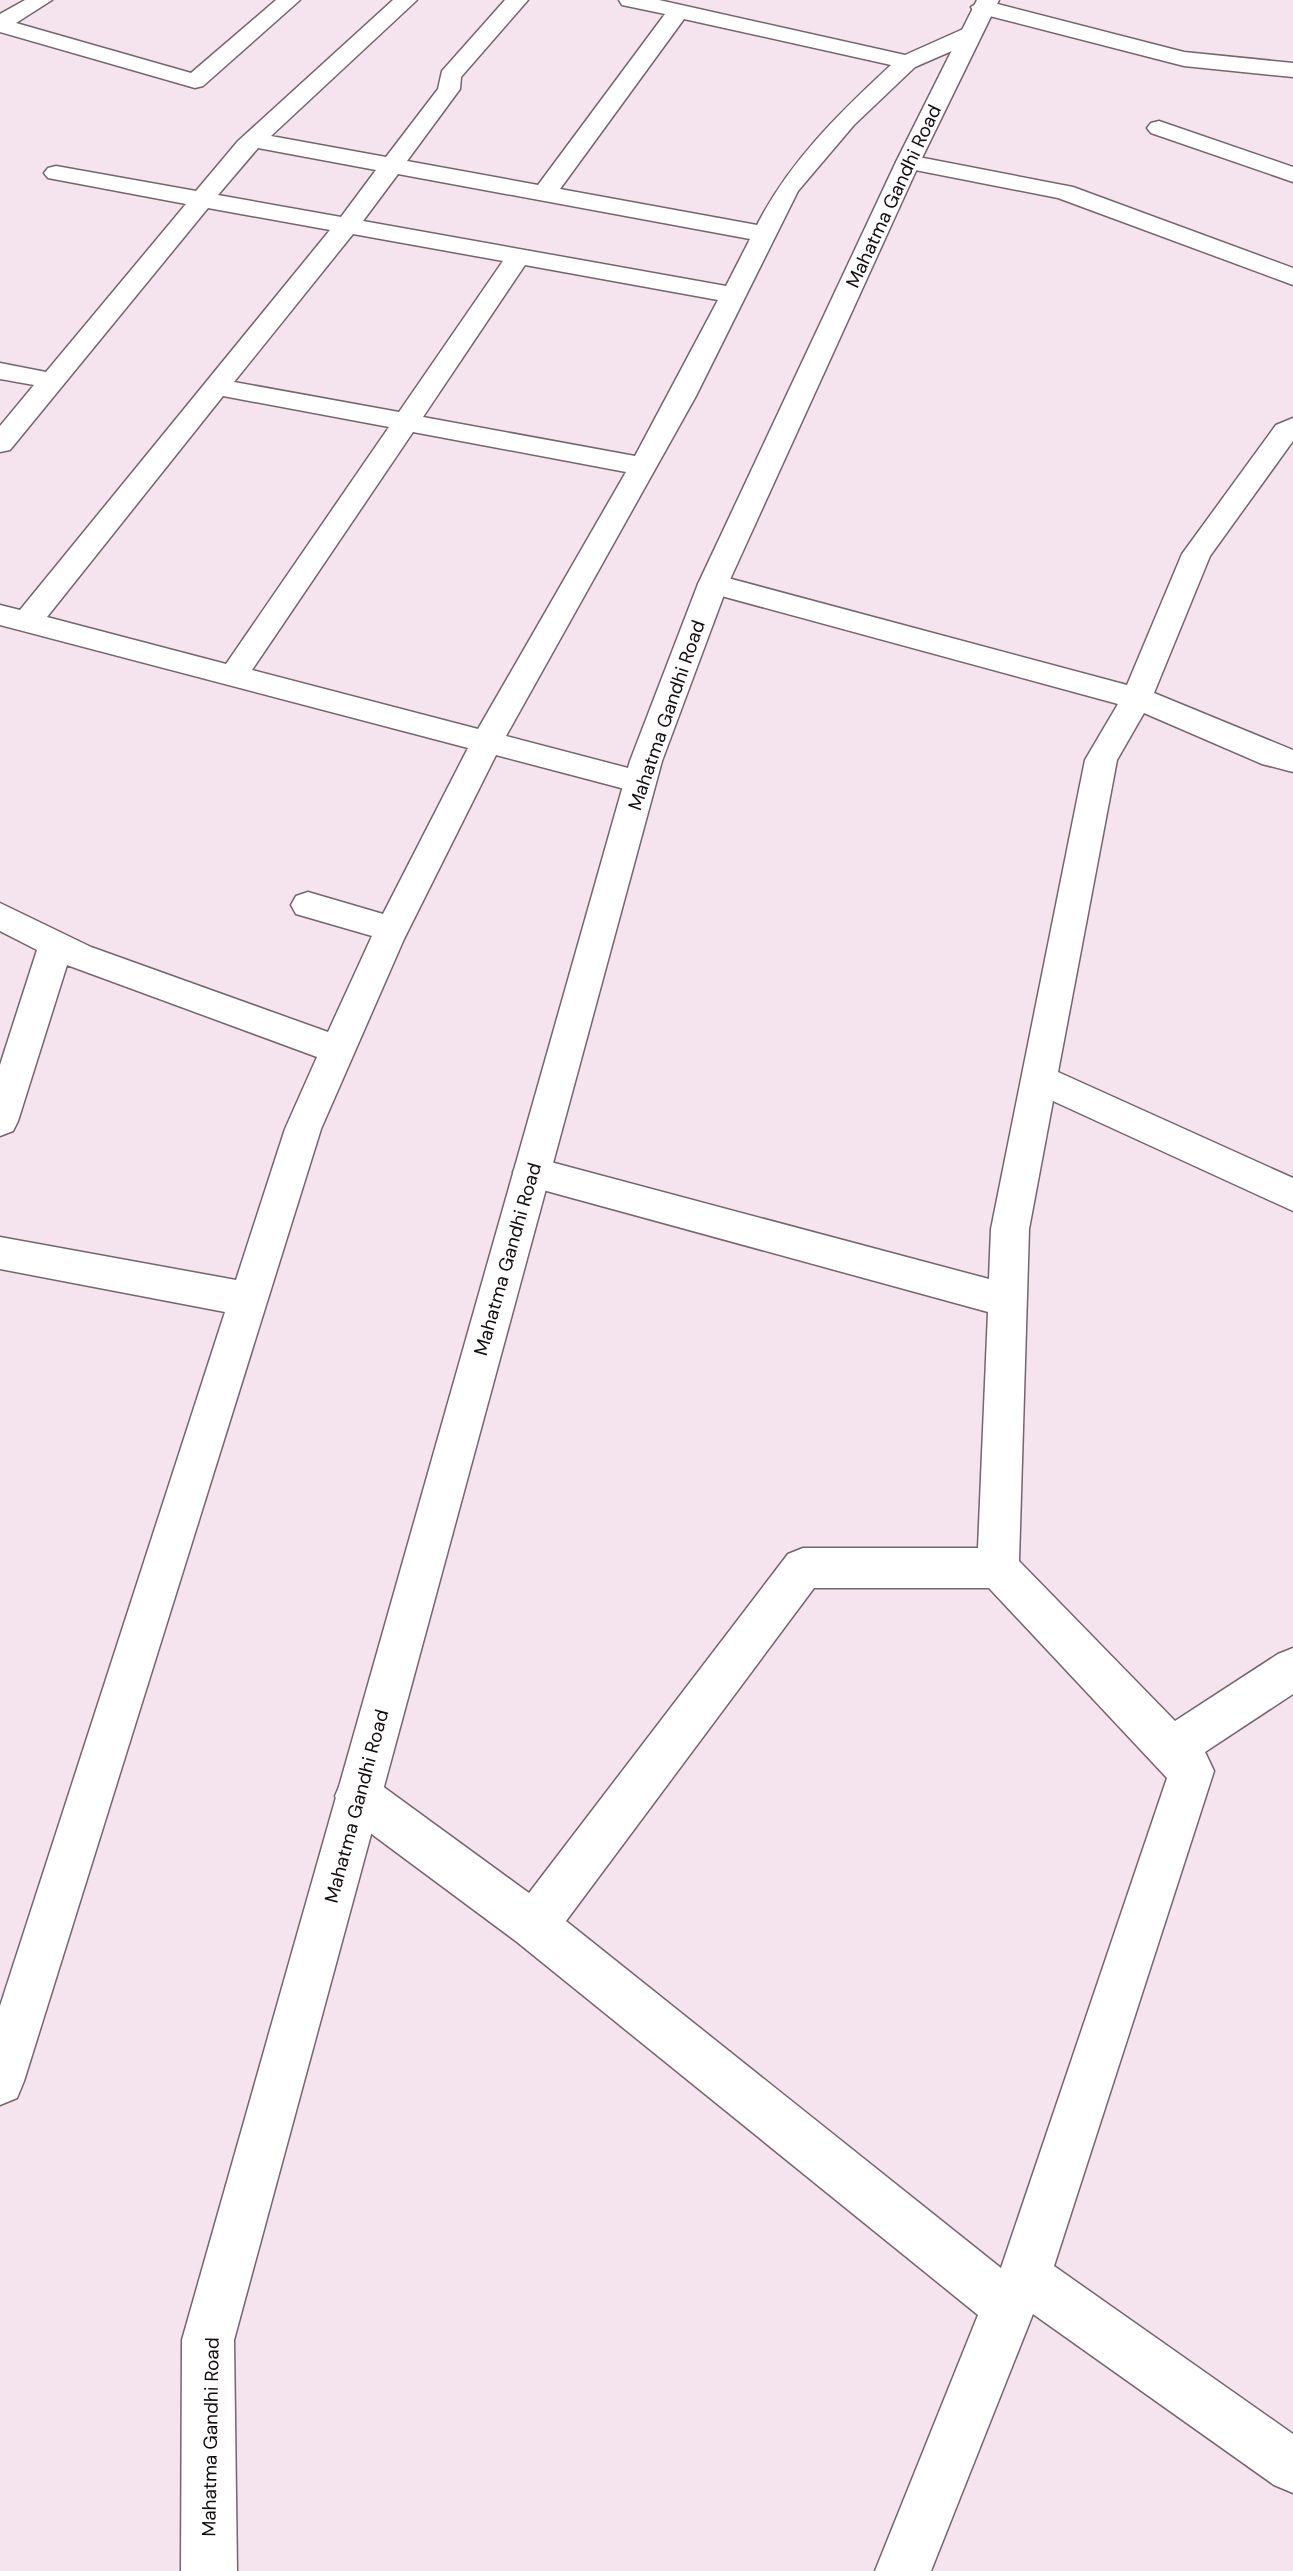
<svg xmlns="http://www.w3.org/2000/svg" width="1293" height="2571" font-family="'DM Sans',sans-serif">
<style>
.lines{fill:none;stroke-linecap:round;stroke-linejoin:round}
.minor-casing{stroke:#74656e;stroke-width:3}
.tertiary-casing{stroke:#74656e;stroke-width:3}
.minor{fill:#fff;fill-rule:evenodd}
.tertiary{fill:#fff;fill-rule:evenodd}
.labels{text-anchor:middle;stroke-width:5;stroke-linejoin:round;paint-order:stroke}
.street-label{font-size:19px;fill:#130d11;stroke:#fff}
</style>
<rect width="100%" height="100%" fill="#f5e3ee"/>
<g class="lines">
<g class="minor-casing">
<g id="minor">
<polygon points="25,0 52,0 16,23 191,73 276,0 300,0 203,86 195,88 0,32 0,14"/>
<path d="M393 0H417L271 136 386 157 438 89 442 71 505 0H528L461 77 460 89 407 161 538 185 665 14 622 5 619 0H659L905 55 961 30 969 28 980 35 977 40 915 67 854 125 798 191 696 396 506 736 651 774 656 782 651 790 640 793 496 755 404 939 321 1129 24 2081 17 2098 0 2105V2006L225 1312 0 1269V1237L236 1280 285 1129 317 1057 67 965 18 1121 13 1131 0 1136V1065L37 950 0 931V903L91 947 328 1032 372 936 296 914 291 905 296 896 308 892 383 914 468 748 0 625V605L20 610 330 230 208 208 10 450 0 452V426L34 385 0 379V363L46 372 186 204 48 178 44 173 48 168 56 166 196 191 238 141ZM684 19 891 65C839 113 789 162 757 225L560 189ZM258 148 376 170 341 217 218 195ZM398 174 750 239 726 286 363 221ZM353 234 503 261 399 412 234 382ZM525 265 718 300 635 456 423 417ZM223 396 389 427 226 664 47 617ZM413 432 626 472 478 729 252 670Z"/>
<polygon points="982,0 1184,52 1293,63 1293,77 1184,66 974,12 971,7"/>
<polygon points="1159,121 1293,167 1293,182 1151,133 1147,128 1151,123"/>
<polygon points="908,155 1073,187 1293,268 1293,285 1058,198 900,167 896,162 900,157"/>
<path d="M1293 418V441L1210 556 1154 693 1293 750V772L1262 764 1144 713 1117 760 1058 1072 1293 1178V1211L1053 1101 1029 1229 1019 1561 1175 1721 1278 1654 1293 1648V1694L1205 1752 1214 1771 1054 2266 1293 2434V2493L1274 2485 1033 2314 931 2571H875L978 2315 517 1942 342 1812 335 1796 342 1780 358 1773 374 1780 529 1893 788 1554 803 1548H978L988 1312 532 1187 519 1183 513 1172 519 1161 532 1157 989 1279 991 1229 1085 760 1118 704 703 591 698 584 703 577 713 574 1127 685 1182 554 1276 425ZM814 1588H989L1167 1778 1001 2268 566 1921Z"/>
</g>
</g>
<g class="tertiary-casing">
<polygon id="tertiary" points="977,0 999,0 920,162 728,584 662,761 234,2340 237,2571 181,2571 182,2340 630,761 698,584 896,162"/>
</g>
<use href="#minor" class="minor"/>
<use href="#tertiary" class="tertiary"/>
</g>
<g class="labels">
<g class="street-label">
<text transform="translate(893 196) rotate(-65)" y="7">Mahatma Gandhi Road</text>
<text transform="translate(666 715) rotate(-71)" y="7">Mahatma Gandhi Road</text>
<text transform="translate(507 1259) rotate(-74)" y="7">Mahatma Gandhi Road</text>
<text transform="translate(356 1806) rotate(-75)" y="7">Mahatma Gandhi Road</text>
<text transform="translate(210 2437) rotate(-89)" y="7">Mahatma Gandhi Road</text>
</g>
</g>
</svg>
